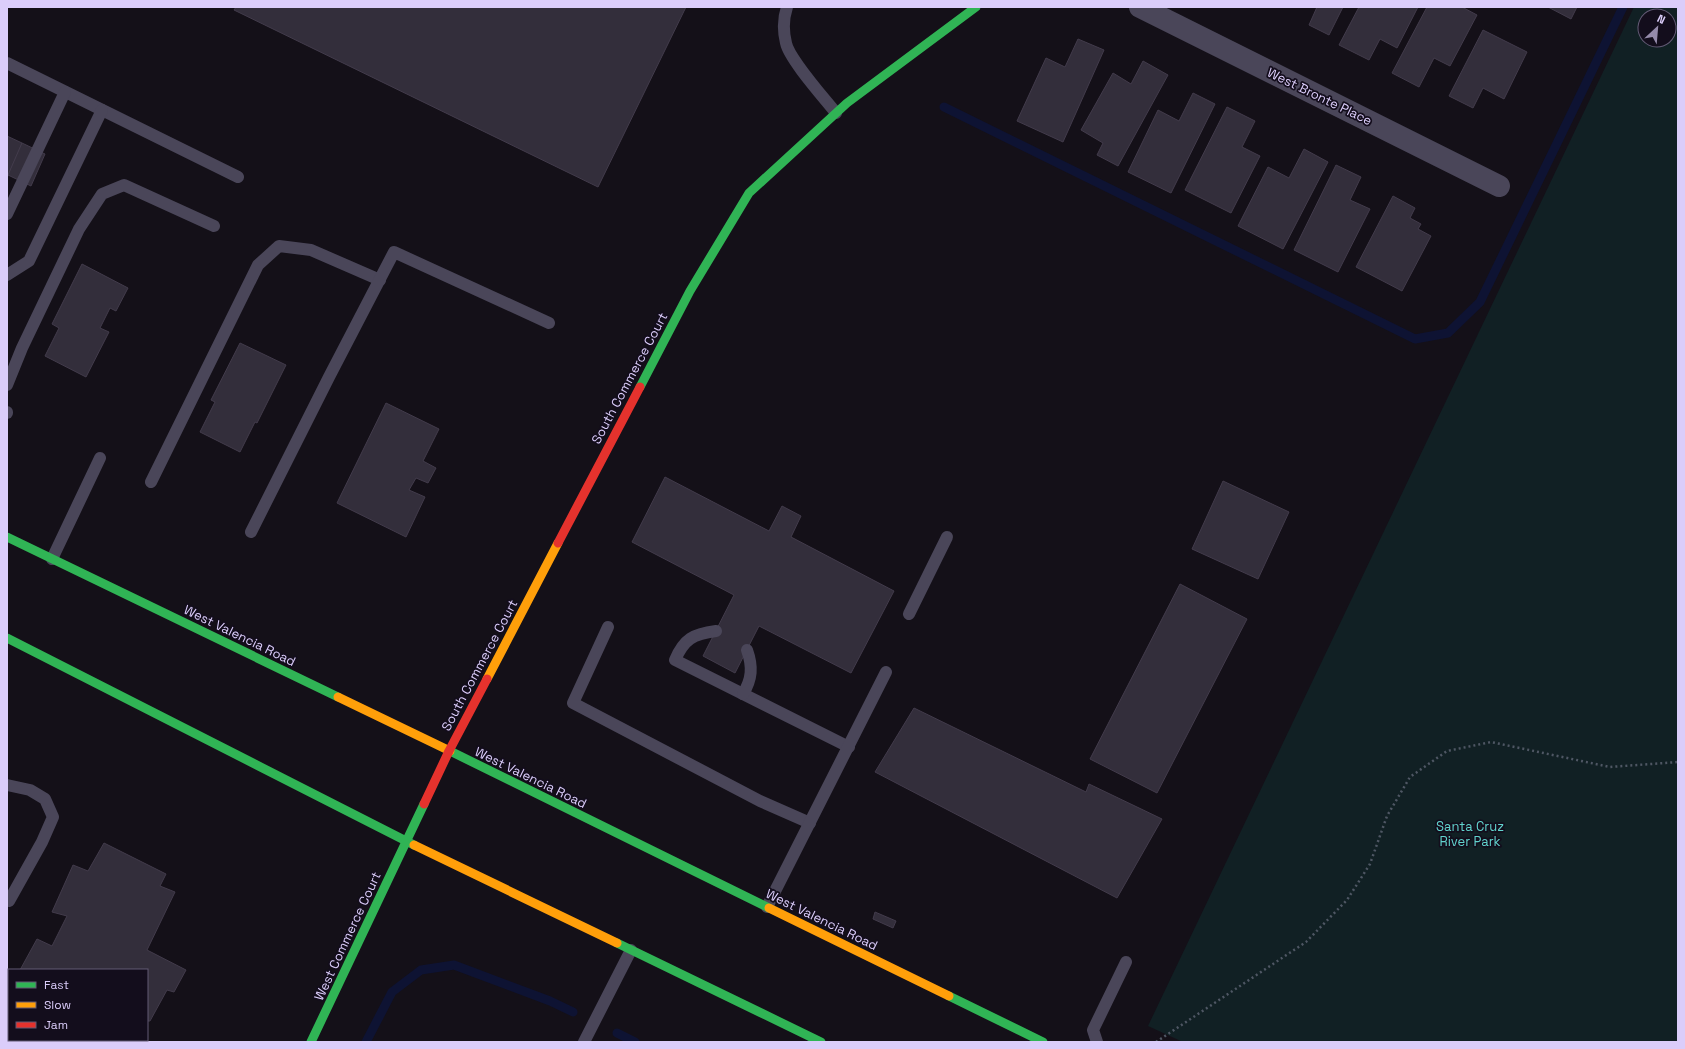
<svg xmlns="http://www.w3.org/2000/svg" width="1685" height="1049" font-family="'Space Grotesk',sans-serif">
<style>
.green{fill:#112024;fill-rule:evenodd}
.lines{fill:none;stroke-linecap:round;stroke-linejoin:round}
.stream{stroke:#0e1333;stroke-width:9}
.building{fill:#332e3b;stroke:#423b4b}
.path{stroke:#4f5764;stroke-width:2.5;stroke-dasharray:2 3;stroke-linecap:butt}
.lane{stroke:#4a4659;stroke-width:12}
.street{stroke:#4a4659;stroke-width:22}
.fast{stroke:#30b455;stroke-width:9}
.slow{stroke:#ff9f0a;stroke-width:9}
.jam{stroke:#e5322d;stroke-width:9}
.labels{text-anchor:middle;stroke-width:3.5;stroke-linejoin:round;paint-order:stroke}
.street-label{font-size:13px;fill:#dbcdfa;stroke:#130d1c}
.park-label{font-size:13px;fill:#61d3cd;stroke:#130d1c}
</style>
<rect width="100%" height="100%" fill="#141018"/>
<path class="green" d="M1634 7H1678V1042H1183L1148 1026ZM1645 16H1669V40H1645Z"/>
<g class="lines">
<g class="stream">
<polyline points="944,107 1415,339 1448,333 1480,302 1623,7"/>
<polyline points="617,1033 635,1042"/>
<polyline points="366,1042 392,992 421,970 454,965 550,1001 573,1012"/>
</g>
</g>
<g class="building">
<polygon points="236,7 686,7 598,187 234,10"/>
<polygon points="1317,7 1343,7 1329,35 1309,25"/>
<polygon points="1359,7 1418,7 1397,48 1380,39 1369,60 1339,45"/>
<polygon points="1427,7 1462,7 1477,15 1450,66 1434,58 1419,87 1392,73"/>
<polygon points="1548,7 1577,7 1571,19"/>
<polygon points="1483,30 1527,52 1504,99 1483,88 1473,108 1449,96"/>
<polygon points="1078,39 1104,50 1063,142 1017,121 1046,58 1065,67"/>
<polygon points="1143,61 1168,75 1118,166 1097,155 1103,143 1081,130 1113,73 1131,84"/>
<polygon points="1193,93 1215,104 1171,193 1128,172 1158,110 1179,121"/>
<polygon points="1227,107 1255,121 1242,147 1260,156 1231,213 1185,190"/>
<polygon points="7,136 22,143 7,178"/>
<polygon points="22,143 45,154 31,186 8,175"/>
<polygon points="1304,149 1328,162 1283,249 1238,226 1268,167 1289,178"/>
<polygon points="1336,165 1361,177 1350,200 1370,209 1338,272 1294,250"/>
<polygon points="1393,196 1415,208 1410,218 1421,224 1418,229 1431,236 1402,291 1356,267"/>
<polygon points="82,264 128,288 116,311 110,308 100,328 109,332 86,377 45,356 59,328 52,324"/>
<polygon points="240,343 286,365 257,423 255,422 240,452 200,432 215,402 211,400"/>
<polygon points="386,403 439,429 423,461 436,468 428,483 416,478 409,490 425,497 406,537 337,503"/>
<polygon points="665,477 769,531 782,506 801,516 791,537 894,591 851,673 759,626 735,673 703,656 734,595 632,542"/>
<polygon points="1223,481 1289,512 1258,579 1192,549"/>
<polygon points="1180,584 1247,619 1157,793 1090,759"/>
<polygon points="914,708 1086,792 1089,784 1162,819 1117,898 875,772"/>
<polygon points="104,843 166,874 160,886 175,892 147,950 186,970 174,992 167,990 150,1021 147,1021 147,970 20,970 37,939 52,946 67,916 52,912 73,865 88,871"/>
<polygon points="875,912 896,921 893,928 873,919"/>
<polygon points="8,1007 9,1007 9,1040 76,1040 80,1042 7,1042"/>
</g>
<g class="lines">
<polyline class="path" points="1156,1042 1306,942 1347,900 1370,864 1387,816 1410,777 1447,751 1491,742 1610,767 1678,762"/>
<g class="lane">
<path d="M787 7C783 19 783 31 786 43 789 59 825 99 836 113"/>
<polyline points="7,63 238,177"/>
<polyline points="7,214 65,92"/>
<polyline points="7,275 29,261 102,110"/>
<polyline points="7,385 22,348 79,229 102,194 124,185 214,226"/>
<polyline points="7,412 7,413"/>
<polyline points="151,482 258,265 279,246 311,250 380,280"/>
<polyline points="251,532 329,377 394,252 549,323"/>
<polyline points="52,559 100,458"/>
<polyline points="909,614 947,537"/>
<polyline points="608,627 573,703 760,801 810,823"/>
<path d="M716 631C693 634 684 639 675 660L849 747"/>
<path d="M743 694C752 679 753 667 747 650"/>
<polyline points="7,785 30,790 45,799 53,817 42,842 9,901"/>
<polyline points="767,907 886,672"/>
<polyline points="584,1042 631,950"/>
<polyline points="1097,1042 1093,1030 1126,962"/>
</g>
<polyline class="street" points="1140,7 1499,186"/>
<g class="fast">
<polyline points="640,387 690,291 749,193 847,103 976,7"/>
<polyline points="7,537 338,697"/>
<polyline points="7,638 414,845"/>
<polyline points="450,751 769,908"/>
<polyline points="617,943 821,1042"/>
<polyline points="949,996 1043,1042"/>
<polyline points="311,1042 424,804"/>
</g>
<g class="slow">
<polyline points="487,679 558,543"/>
<polyline points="338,697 450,751"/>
<polyline points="414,845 617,943"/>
<polyline points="769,908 949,996"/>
</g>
<g class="jam">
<polyline points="558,543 640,387"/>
<polyline points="424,804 449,751 487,679"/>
</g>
</g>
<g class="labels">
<g class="street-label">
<text transform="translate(1320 96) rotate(26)" y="5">West Bronte Place</text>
<text transform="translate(629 378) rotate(-62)" y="5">South Commerce Court</text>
<text transform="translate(240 635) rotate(26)" y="5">West Valencia Road</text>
<text transform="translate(479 665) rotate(-62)" y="5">South Commerce Court</text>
<text transform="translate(531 777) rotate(26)" y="5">West Valencia Road</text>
<text transform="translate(822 919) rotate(26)" y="5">West Valencia Road</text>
<text transform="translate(347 936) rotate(-65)" y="5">West Commerce Court</text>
</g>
<g class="park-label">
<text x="1470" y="831">Santa Cruz<tspan x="1470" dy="15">River Park</tspan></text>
</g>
</g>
<rect width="1685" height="1049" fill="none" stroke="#dbcdfa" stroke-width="16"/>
<rect x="8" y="969" width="140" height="72" fill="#130d1c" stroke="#635a75"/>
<rect x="16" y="982" width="20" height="6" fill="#30b455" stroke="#635a75"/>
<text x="44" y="989" font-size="12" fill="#dbcdfa">Fast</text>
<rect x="16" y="1002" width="20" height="6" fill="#ff9f0a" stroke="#635a75"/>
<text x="44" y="1009" font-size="12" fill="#dbcdfa">Slow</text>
<rect x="16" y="1022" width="20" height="6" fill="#e5322d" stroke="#635a75"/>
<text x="44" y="1029" font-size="12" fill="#dbcdfa">Jam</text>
<g transform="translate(1657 28) rotate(26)"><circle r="19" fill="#130d1c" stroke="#635a75"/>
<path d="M0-3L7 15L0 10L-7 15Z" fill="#958bab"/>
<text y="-6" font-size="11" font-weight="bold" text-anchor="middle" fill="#dbcdfa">N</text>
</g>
</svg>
